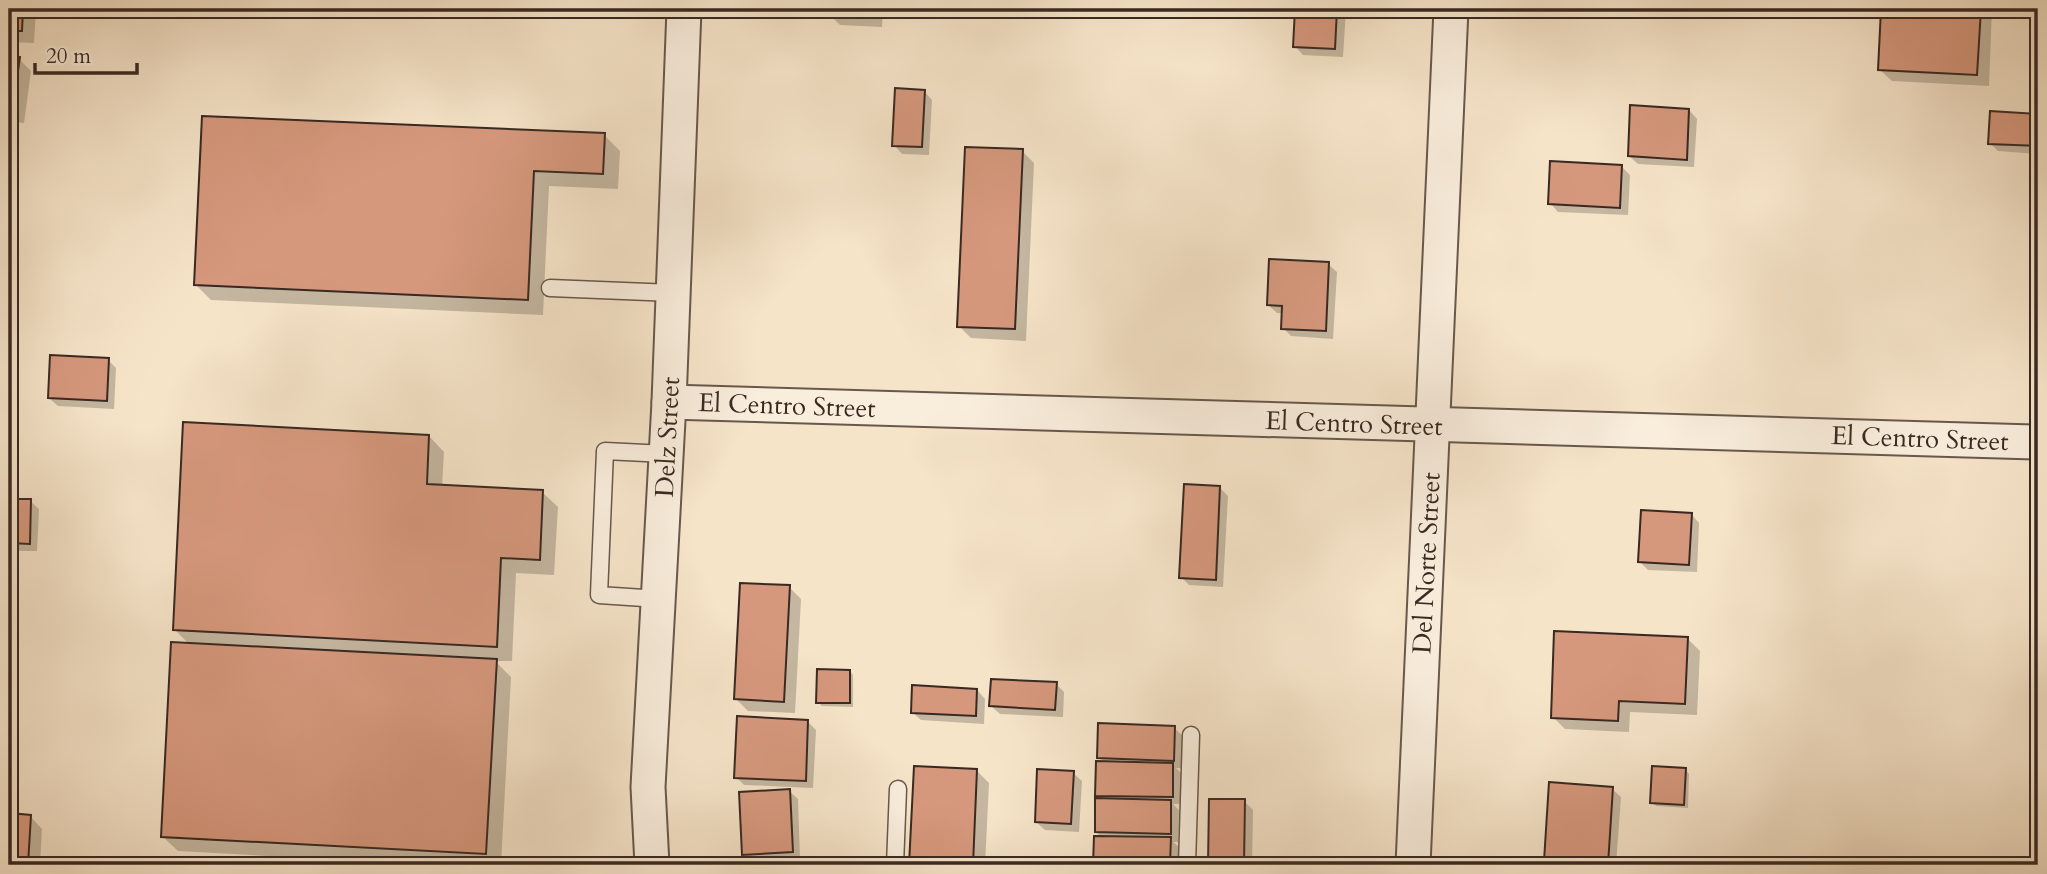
<svg xmlns="http://www.w3.org/2000/svg" width="2047" height="874" font-family="Cardo,serif">
<style>
.shadow{fill:#0003}
.building{fill:#d6987d;stroke:#392922;stroke-width:2}
.lines{fill:none;stroke-linecap:round;stroke-linejoin:round}
.lane-casing{stroke:#68584c;stroke-width:19}
.street-casing{stroke:#68584c;stroke-width:37}
.lane{stroke:#f9eddc;stroke-width:16}
.street{stroke:#f9eddc;stroke-width:33}
.labels{text-anchor:middle;stroke-width:5;stroke-linejoin:round;paint-order:stroke}
.street-label{font-size:26px;fill:#392922;stroke:#f9eddc}
</style>
<rect width="100%" height="100%" fill="#f6e4c9"/>
<filter id="stains"><feTurbulence type="fractalNoise" baseFrequency=".00286" numOctaves="4"/><feColorMatrix values="0 0 0 0 .2 0 0 0 0 .09 0 0 0 0 .02 0 0 0 .5 -.17"/></filter>
<radialGradient id="worn" r=".72"><stop offset=".6" stop-color="#630" stop-opacity="0"/><stop offset="1" stop-color="#630" stop-opacity=".3"/></radialGradient>
<g class="shadow">
<polygon points="9,9 36,9 34,43 9,42"/>
<polygon points="827,9 883,9 882,27 840,25 827,12"/>
<polygon points="1297,9 1346,9 1343,57 1303,55 1295,46"/>
<polygon points="1883,9 1992,9 1989,86 1892,81 1879,69"/>
<polygon points="9,57 19,59 31,71 24,123 9,121"/>
<polygon points="924,91 932,100 929,155 902,154 894,145"/>
<polygon points="1689,110 1697,119 1694,167 1638,164 1629,156"/>
<polygon points="1992,113 2038,115 2038,154 1998,151 1990,143"/>
<polygon points="604,135 620,151 618,189 549,186 543,315 211,300 196,285"/>
<polygon points="1022,151 1034,163 1026,341 971,338 959,326"/>
<polygon points="1621,166 1630,175 1628,215 1558,212 1550,203"/>
<polygon points="1328,264 1337,272 1333,339 1291,336 1283,328 1284,313 1277,313 1268,305"/>
<polygon points="108,360 116,368 114,409 58,406 49,398"/>
<polygon points="429,436 444,452 442,487 542,492 558,507 554,575 516,573 512,661 495,661 511,677 501,865 434,865 178,851 162,836 190,645 174,629"/>
<polygon points="1220,488 1228,496 1223,587 1189,585 1181,577"/>
<polygon points="9,500 30,501 39,509 37,551 9,551"/>
<polygon points="1691,514 1699,523 1697,572 1648,570 1640,562"/>
<polygon points="789,587 801,599 795,713 748,711 736,699"/>
<polygon points="1687,638 1700,651 1697,715 1630,712 1629,732 1565,729 1553,717"/>
<polygon points="850,671 853,675 853,707 822,706 818,702"/>
<polygon points="1056,684 1064,692 1063,717 1000,714 991,706"/>
<polygon points="977,690 985,699 984,724 921,720 912,712"/>
<polygon points="807,721 816,730 813,788 744,785 736,777"/>
<polygon points="1174,728 1183,736 1182,768 1176,768 1181,773 1180,804 1173,804 1179,810 1178,842 1173,842 1179,847 1178,865 1095,865 1096,838 1102,838 1096,832 1102,800 1097,795 1105,763 1099,758"/>
<polygon points="916,768 976,770 989,783 985,865 911,865"/>
<polygon points="1686,770 1689,774 1688,808 1656,806 1652,802"/>
<polygon points="1073,773 1082,781 1079,832 1045,830 1036,822"/>
<polygon points="1612,789 1621,797 1616,865 1550,865 1546,861"/>
<polygon points="789,791 798,799 800,860 752,863 744,854"/>
<polygon points="1211,800 1244,801 1253,810 1252,865 1209,865"/>
<polygon points="9,815 30,816 42,829 40,865 9,865"/>
</g>
<g class="building">
<polygon points="9,9 23,9 22,31 9,31"/>
<polygon points="826,9 870,9 870,15 825,13"/>
<polygon points="1295,9 1337,9 1335,49 1293,47"/>
<polygon points="1881,9 1981,9 1977,75 1878,70"/>
<polygon points="9,55 20,57 12,112 9,112"/>
<polygon points="895,88 925,90 922,147 892,146"/>
<polygon points="1630,105 1689,109 1687,160 1628,156"/>
<polygon points="1990,111 2038,114 2038,146 1988,144"/>
<polygon points="202,116 605,133 603,174 534,171 528,300 194,285"/>
<polygon points="965,147 1023,149 1015,329 957,327"/>
<polygon points="1550,161 1622,165 1620,208 1548,204"/>
<polygon points="1269,259 1329,262 1326,331 1281,329 1282,306 1267,305"/>
<polygon points="50,355 109,358 107,401 48,398"/>
<polygon points="183,422 429,435 427,484 543,490 540,560 501,558 497,647 173,630"/>
<polygon points="1184,484 1220,486 1216,580 1179,578"/>
<polygon points="9,499 31,499 30,544 9,543"/>
<polygon points="1641,510 1692,513 1689,565 1638,562"/>
<polygon points="740,583 790,585 784,702 734,699"/>
<polygon points="1554,631 1688,637 1685,704 1619,701 1618,721 1551,718"/>
<polygon points="171,642 497,659 486,854 161,837"/>
<polygon points="817,669 850,670 850,703 816,703"/>
<polygon points="991,679 1057,682 1055,710 989,706"/>
<polygon points="912,685 977,689 976,716 911,713"/>
<polygon points="737,716 808,720 806,781 734,778"/>
<polygon points="1098,723 1175,726 1174,761 1097,758"/>
<polygon points="1096,761 1173,763 1173,797 1095,796"/>
<polygon points="914,766 977,769 973,865 909,865"/>
<polygon points="1652,766 1686,768 1684,805 1650,803"/>
<polygon points="1037,769 1074,771 1071,824 1035,822"/>
<polygon points="1549,782 1613,787 1608,865 1544,861"/>
<polygon points="790,789 793,852 742,855 739,792"/>
<polygon points="1095,798 1171,800 1171,834 1095,832"/>
<polygon points="1209,799 1245,799 1244,865 1208,865"/>
<polygon points="9,813 31,815 28,865 9,865"/>
<polygon points="1094,836 1171,837 1170,865 1093,865"/>
</g>
<g class="lines">
<g class="lane-casing">
<g id="lane">
<polyline points="550,288 673,293"/>
<polyline points="659,599 599,595 605,451 666,454"/>
<polyline points="895,865 898,789"/>
<polyline points="1187,865 1191,735"/>
</g>
</g>
<g class="street-casing">
<g id="street">
<polyline points="669,402 2038,442"/>
<polyline points="652,865 648,787 669,402 684,9"/>
<polyline points="1413,865 1451,9"/>
</g>
</g>
<use href="#lane" class="lane"/>
<use href="#street" class="street"/>
</g>
<g class="labels">
<g class="street-label">
<text transform="translate(787 405) rotate(2)" y="9">El Centro Street</text>
<text transform="translate(1354 423) rotate(2)" y="9">El Centro Street</text>
<text transform="translate(667 437) rotate(-87)" y="9">Delz Street</text>
<text transform="translate(1920 438) rotate(2)" y="9">El Centro Street</text>
<text transform="translate(1426 563) rotate(-87)" y="9">Del Norte Street</text>
</g>
</g>
<rect width="2047" height="874" fill="none" stroke="#f6e4c9" stroke-width="35"/>
<rect x="10" y="10" width="2026" height="853" fill="none" stroke="#392922" stroke-width="3.5"/>
<rect x="18" y="18" width="2012" height="839" fill="none" stroke="#392922" stroke-width="2"/>
<path d="M35 63v10h102v-10" fill="none" stroke="#392922" stroke-width="3.5"/>
<text x="46" y="63" font-size="21" fill="#392922" stroke="#f9eddc" stroke-width="5" paint-order="stroke">20 m</text>
<rect width="100%" height="100%" filter="url(#stains)"/>
<rect width="100%" height="100%" fill="url(#worn)"/>
</svg>
